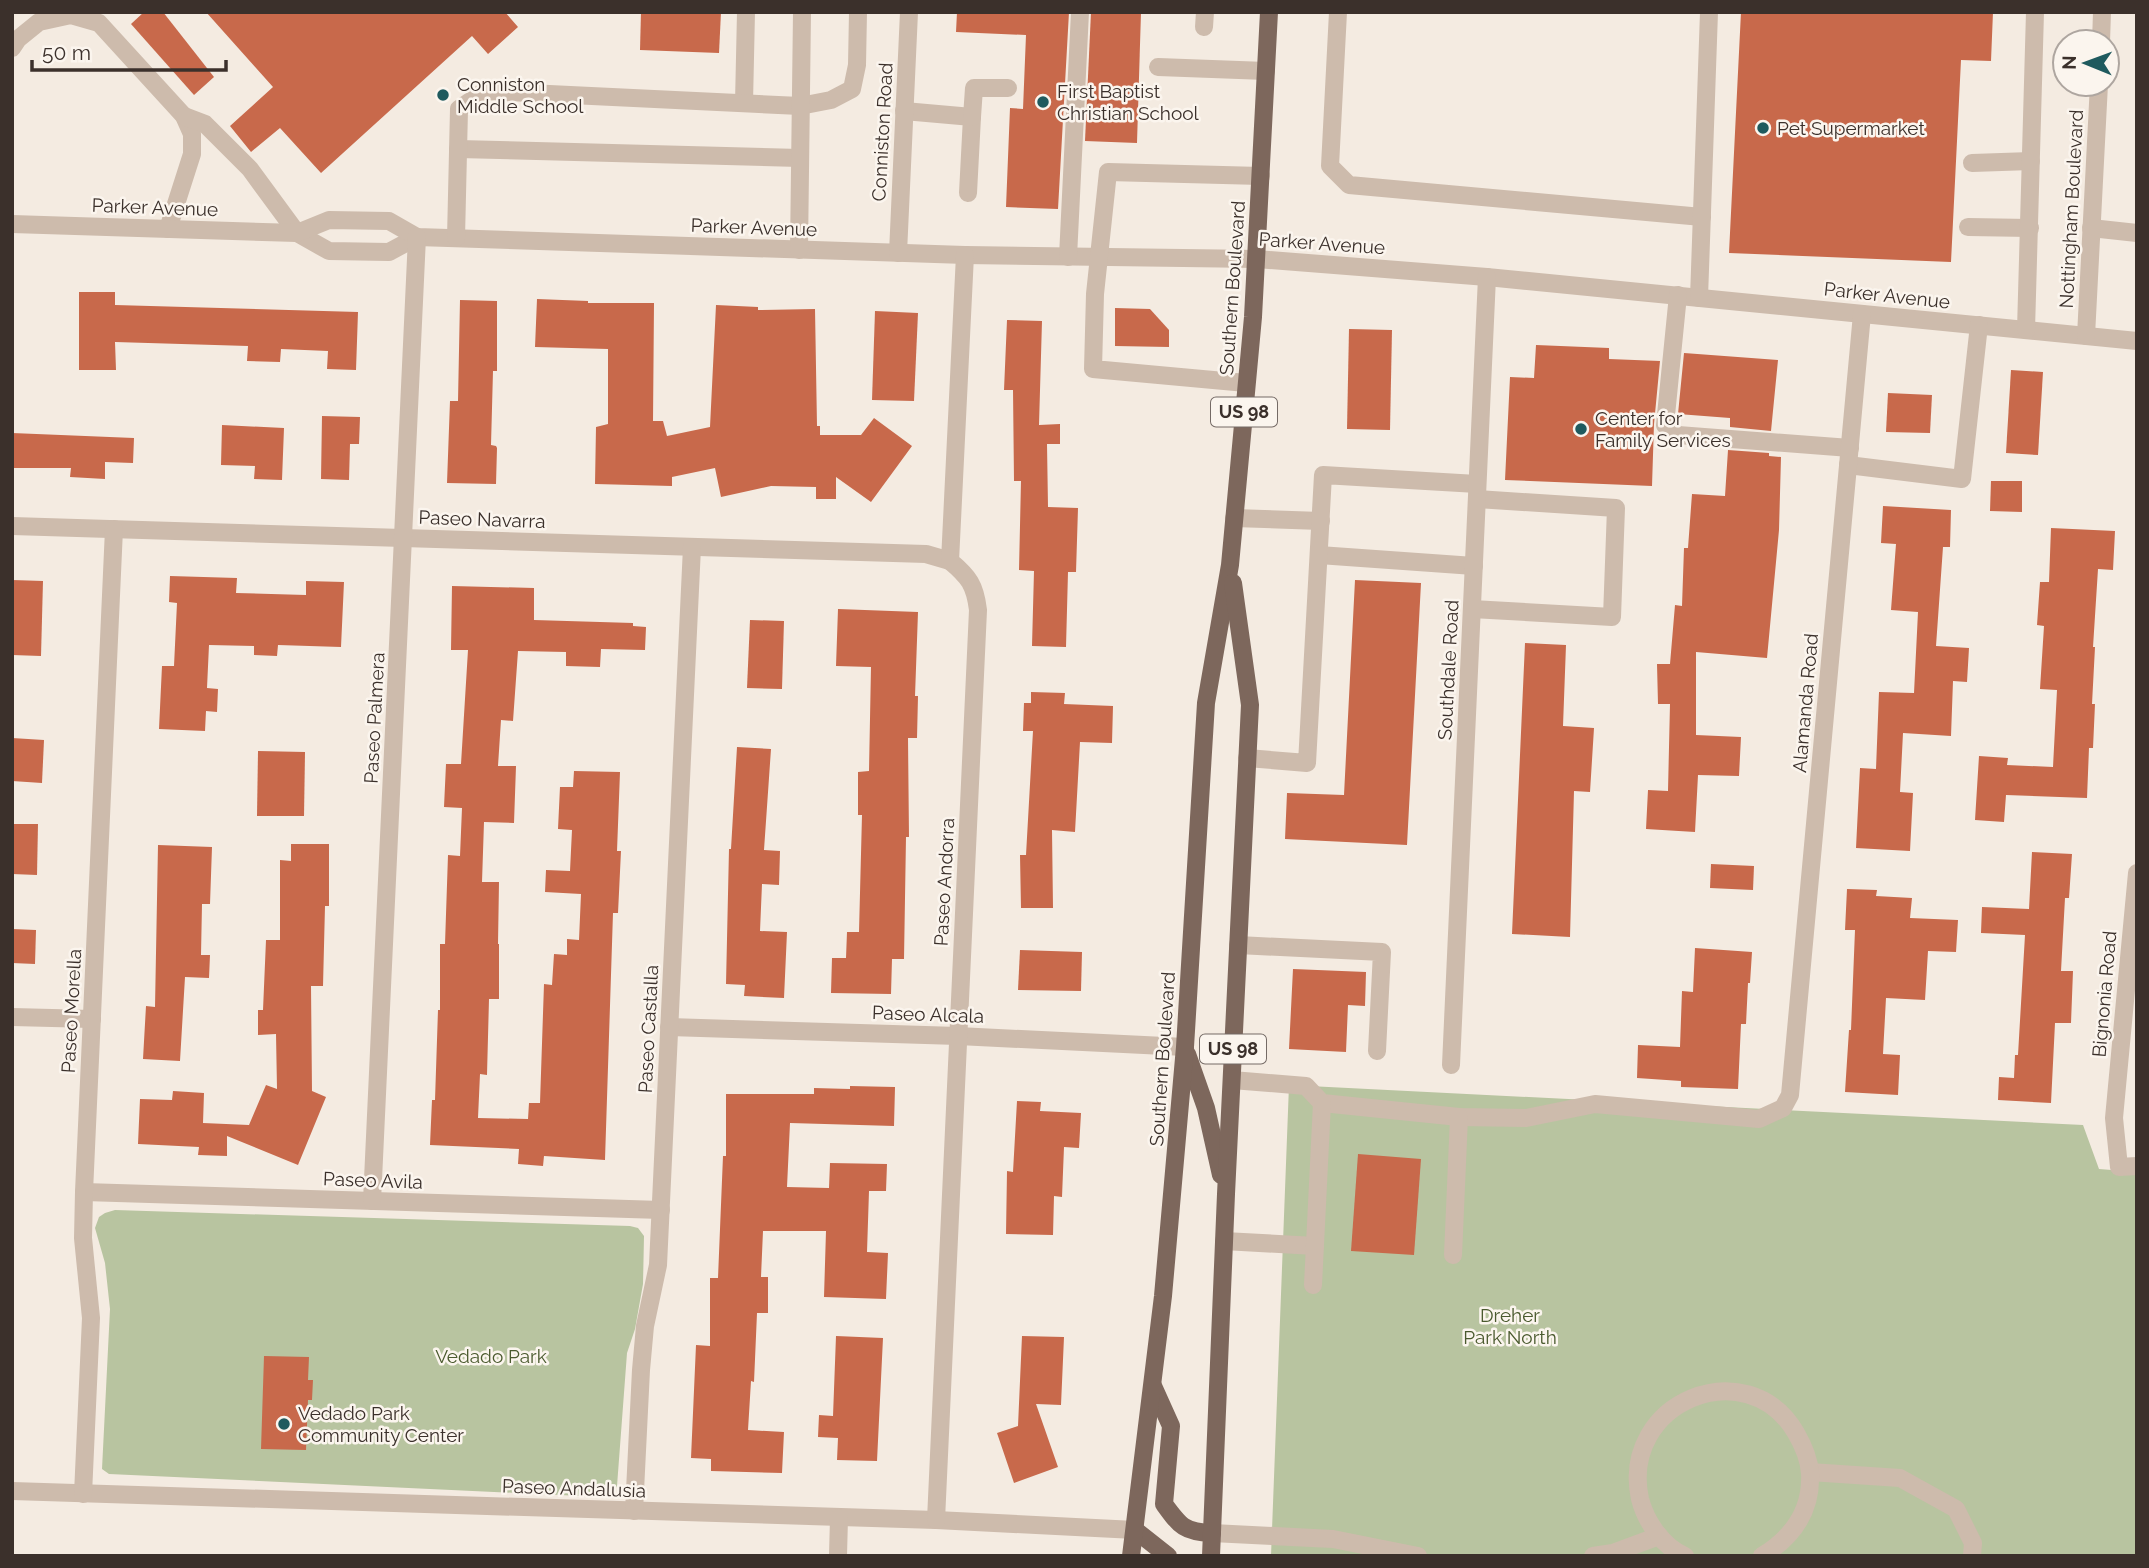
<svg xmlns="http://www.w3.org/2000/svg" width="2149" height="1568" font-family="Raleway,sans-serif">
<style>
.green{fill:#b8c4a0}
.building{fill:#c8694b}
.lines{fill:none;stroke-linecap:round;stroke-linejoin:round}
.minor{stroke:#cdbbac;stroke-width:18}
.major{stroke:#7d675c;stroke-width:18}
.poi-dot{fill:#1f5a5e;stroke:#fbf5ee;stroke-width:2.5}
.labels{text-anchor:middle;stroke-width:5;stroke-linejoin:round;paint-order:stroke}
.shield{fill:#fbf5ee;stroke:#756b66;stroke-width:2}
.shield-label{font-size:18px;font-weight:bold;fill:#3b302b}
.poi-label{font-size:19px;fill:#3b302b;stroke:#fbf5ee;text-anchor:start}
.street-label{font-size:19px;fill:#3b302b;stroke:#fbf5ee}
.park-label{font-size:19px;fill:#4a5a2e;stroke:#fbf5ee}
</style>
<rect width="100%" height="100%" fill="#f4ebe1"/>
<g class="green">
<polygon points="1289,1085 2083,1125 2099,1169 2137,1172 2137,1556 1271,1556"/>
<path d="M115 1210 630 1226 638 1228 644 1236 643 1284 635 1329 627 1353 617 1486C613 1493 610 1495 602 1497L109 1474 102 1469 110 1309 105 1263 95 1228 99 1217 105 1213Z"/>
</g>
<g class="building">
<polygon points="144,12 163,12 214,77 194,95 131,24"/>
<polygon points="206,12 505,12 518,27 488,54 472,36 321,173 280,128 251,152 230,126 273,87"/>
<polygon points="641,12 721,12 719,53 640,50"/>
<polygon points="957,12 1069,12 1058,209 1006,207 1010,108 1023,109 1026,35 956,32"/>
<polygon points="1091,12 1141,12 1137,143 1085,141"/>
<polygon points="1741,12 1993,12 1991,61 1961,60 1951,262 1729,253"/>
<polygon points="79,292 115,292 115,305 358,312 356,370 327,369 328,351 281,349 280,362 247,361 248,346 115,342 116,370 79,370"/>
<polygon points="537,299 588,301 588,303 654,303 653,421 663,421 667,436 710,427 716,305 758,307 758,310 815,309 817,426 820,426 820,435 861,435 874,418 912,446 871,502 836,477 836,499 816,499 816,487 771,486 721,497 715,468 672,477 672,486 595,484 596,427 608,424 608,349 535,347"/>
<polygon points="460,300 497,301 497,371 493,371 491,445 496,446 497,448 496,484 447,483 450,401 458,401"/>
<polygon points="1115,308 1150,309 1169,330 1169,347 1115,346"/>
<polygon points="875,311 918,313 914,401 872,400"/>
<polygon points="1007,320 1042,321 1039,425 1060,424 1060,444 1047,444 1048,507 1078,508 1076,572 1068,572 1066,647 1032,646 1034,571 1019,570 1021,481 1014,481 1013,390 1004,390"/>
<polygon points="1349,329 1392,330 1390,430 1347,429"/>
<polygon points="1536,345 1609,348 1609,359 1660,361 1654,424 1652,486 1505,480 1510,377 1534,378"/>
<polygon points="1684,353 1778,360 1771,431 1730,427 1730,418 1678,414"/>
<polygon points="2011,370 2043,372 2038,455 2006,453"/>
<polygon points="1888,393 1932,395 1930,433 1886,432"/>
<polygon points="322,416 360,417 359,444 350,444 349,480 321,479"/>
<polygon points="222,425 284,428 282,480 254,479 255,466 221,465"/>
<polygon points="12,433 134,438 133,463 105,462 105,479 70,477 71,468 12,468"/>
<polygon points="1728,450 1769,453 1769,456 1781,457 1779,530 1767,658 1696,652 1696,735 1741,737 1739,776 1698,775 1695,832 1646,829 1648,790 1668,791 1670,704 1658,704 1657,664 1670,664 1675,605 1682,606 1684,548 1688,548 1692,494 1725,496"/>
<polygon points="1991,481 2022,481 2022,512 1990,511"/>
<polygon points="1883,506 1951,510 1950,547 1943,547 1936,646 1969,648 1967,682 1953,681 1951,736 1903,733 1900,792 1913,793 1910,851 1856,848 1860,768 1876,769 1879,692 1914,693 1918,612 1891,610 1896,544 1881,543"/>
<polygon points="2051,528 2115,531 2113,570 2098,569 2093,647 2095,647 2092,704 2095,704 2093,748 2089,748 2087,798 2006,795 2004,822 1975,820 1979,756 2008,758 2007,765 2053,767 2057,690 2040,689 2044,626 2037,625 2040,582 2049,582"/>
<polygon points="170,576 237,578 236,593 306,595 306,581 344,582 341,647 278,645 277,656 254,655 254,646 209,645 207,688 218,689 217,712 206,711 205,731 159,729 162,666 174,666 177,603 169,602"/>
<polygon points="12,580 43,581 41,656 12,655"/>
<polygon points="1355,580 1421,583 1407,845 1285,839 1287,793 1344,795"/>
<polygon points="452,586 534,588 534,620 633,623 633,626 646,627 645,650 601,649 600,667 566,666 566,652 518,651 513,721 501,720 498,766 516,766 514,823 484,822 482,882 499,882 498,944 499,944 499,999 489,999 487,1075 480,1074 478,1118 528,1119 529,1103 540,1103 544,984 552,985 554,954 567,955 567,939 579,940 581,894 545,892 546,870 570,871 572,830 558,829 560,787 573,787 574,771 620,772 617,851 621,851 618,913 613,913 605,1160 544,1156 543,1166 518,1164 519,1149 430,1145 432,1100 435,1100 438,1010 440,1010 440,944 445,944 448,855 460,856 462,808 444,807 446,764 461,764 468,650 451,650"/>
<polygon points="838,609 918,612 915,696 918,696 917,738 908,738 909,837 906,837 904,959 892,959 891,994 831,993 832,958 846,958 847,932 859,932 862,815 858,815 858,772 869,771 871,667 836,666"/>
<polygon points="750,620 784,621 782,689 747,688"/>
<polygon points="1525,643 1566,645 1563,726 1594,728 1590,792 1574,791 1570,937 1512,934"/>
<polygon points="1031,692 1065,693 1064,704 1113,706 1112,743 1080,742 1075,832 1052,830 1053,908 1021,908 1020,855 1026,855 1033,731 1023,731 1024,703 1031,703"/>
<polygon points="12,738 44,740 42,783 12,781"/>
<polygon points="737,747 771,749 764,850 780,851 779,885 762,884 760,931 787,932 784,998 744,996 745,985 726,984 729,849 731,849"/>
<polygon points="258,751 305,752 304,816 257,816"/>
<polygon points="12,824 38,824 37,875 12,874"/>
<polygon points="291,844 329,844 329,906 325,906 323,986 311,986 312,1091 326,1097 298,1165 227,1136 227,1156 198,1155 199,1147 138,1144 140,1099 172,1100 173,1091 204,1093 203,1123 249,1125 266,1085 277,1089 276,1034 258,1035 258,1010 263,1010 266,940 280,940 280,860 291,861"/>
<polygon points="158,845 212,847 210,904 202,904 201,955 210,955 209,978 185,977 180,1061 143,1059 146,1006 155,1007"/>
<polygon points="2032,852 2072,854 2069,898 2065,898 2061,971 2073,971 2071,1023 2055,1023 2051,1103 1998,1100 1999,1077 2014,1078 2015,1055 2018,1055 2025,935 1981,933 1982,907 2029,909"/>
<polygon points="1711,864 1754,866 1753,890 1710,888"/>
<polygon points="1847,889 1877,890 1876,896 1912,898 1910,918 1958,920 1956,952 1928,951 1925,1000 1886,998 1883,1054 1900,1055 1898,1095 1845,1092 1849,1030 1851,1030 1855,930 1845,930"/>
<polygon points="12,929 36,930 35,964 12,963"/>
<polygon points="1695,948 1752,952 1750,983 1748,983 1746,1024 1741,1024 1738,1089 1681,1087 1681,1081 1637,1078 1638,1045 1680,1047 1682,991 1693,992"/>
<polygon points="1020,950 1082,952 1081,991 1018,990"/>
<polygon points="1293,969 1366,972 1365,1006 1348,1005 1346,1052 1289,1049"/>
<polygon points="850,1086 895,1087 894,1126 790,1123 787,1187 829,1188 830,1163 887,1164 886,1191 869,1191 867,1252 888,1253 886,1299 824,1297 826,1231 763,1231 761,1277 768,1277 768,1313 757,1313 754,1382 751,1381 748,1430 784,1432 782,1473 711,1471 711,1459 691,1458 696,1345 710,1346 710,1278 718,1278 723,1156 726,1156 726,1094 814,1094 814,1088 850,1089"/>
<polygon points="1017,1101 1041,1102 1040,1111 1081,1113 1079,1148 1064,1147 1062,1197 1054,1196 1053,1235 1006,1234 1007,1171 1013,1172"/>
<polygon points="1358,1154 1421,1159 1414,1255 1351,1251"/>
<polygon points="836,1336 883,1338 877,1461 837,1460 838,1438 818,1437 819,1415 833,1416"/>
<polygon points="1022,1336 1064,1337 1061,1405 1036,1404 1058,1467 1014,1483 997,1433 1018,1426"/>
<polygon points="264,1356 309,1357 308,1380 313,1380 312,1400 308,1400 306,1450 261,1449"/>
</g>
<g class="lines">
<g class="minor">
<polyline points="1338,12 1330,166 1349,185 1702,217"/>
<polyline points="1204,27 1205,12"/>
<polyline points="2101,42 2102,12"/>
<polyline points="12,48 18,39 39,22 71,15 99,23 184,116 192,134 192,154 168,229"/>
<polyline points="1158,67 1266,71"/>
<polyline points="744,103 746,12"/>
<polyline points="904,111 972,117 968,193"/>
<polyline points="184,116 205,124 250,169 297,233 329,251 389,252 417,237"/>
<polyline points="972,117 974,88 1008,88"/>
<polyline points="458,149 800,158"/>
<polyline points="1972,163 2031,161"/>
<polyline points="12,224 297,233 329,220 389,221 417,237 965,255 1257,259 1487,277 2137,341"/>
<polyline points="1968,227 2030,228"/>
<polyline points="2091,228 2137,233"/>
<polyline points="456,238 459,109 485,91 800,106 831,100 852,89 857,65 858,12"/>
<polyline points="799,250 802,12"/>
<polyline points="898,253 909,12"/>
<polyline points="1068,257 1080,12"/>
<polyline points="1678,295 1665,425 1678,435 1850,448"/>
<polyline points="1699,298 1709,12"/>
<polyline points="2026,330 2035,12"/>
<polyline points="2086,336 2099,84"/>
<polyline points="1246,383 1093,369 1095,294 1108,172 1261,176"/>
<polyline points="1848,465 1962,479 1979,325"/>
<polyline points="1234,518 1321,521"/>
<polyline points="12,526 926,554 950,561"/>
<polyline points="1319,555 1474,566"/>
<polyline points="1472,609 1612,617 1616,508 1477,499"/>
<polyline points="1247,758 1307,763 1323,475 1477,484"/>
<polyline points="2137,873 2114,1118 2119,1167 2137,1166"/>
<polyline points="1238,945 1382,952 1377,1051"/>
<polyline points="12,1017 92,1019"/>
<polyline points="669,1027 958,1036 1185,1047"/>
<polyline points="1451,1065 1487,277"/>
<polyline points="1232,1080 1306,1086 1322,1103 1459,1117 1526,1118 1595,1104 1759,1119 1783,1108 1790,1095 1862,314"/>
<polyline points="84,1192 661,1210"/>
<polyline points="372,1201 417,237"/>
<polyline points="1224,1241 1315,1246"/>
<polyline points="1453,1255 1459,1117"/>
<polyline points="1313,1285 1322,1103"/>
<polyline points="1810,1472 1900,1478 1956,1509 1973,1543 1972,1556"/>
<polyline points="12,1491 936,1520 1135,1530"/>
<polyline points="83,1494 91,1318 83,1238 84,1192 114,529"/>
<polyline points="634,1511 641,1370 645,1326 658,1265 692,547"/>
<path d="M936 1520 978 610C975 585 969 577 950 561L965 255"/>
<polyline points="1212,1533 1333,1539 1418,1556"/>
<polyline points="838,1556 839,1518"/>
<polyline points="1593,1556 1613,1553 1659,1536"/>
<path d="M1685 1556C1663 1547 1646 1522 1640 1499 1619 1401 1748 1350 1796 1433 1803 1445 1809 1459 1810 1473 1812 1511 1793 1537 1762 1556"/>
</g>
<g class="major">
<polyline points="1187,1054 1206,1108 1221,1175"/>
<path d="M1153 1386 1171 1426 1164 1504C1180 1526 1184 1532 1212 1533"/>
<polyline points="1135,1530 1168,1556"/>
<polyline points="1131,1556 1163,1296 1185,1047 1206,703 1230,565 1253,317 1269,12"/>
<polyline points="1211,1556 1226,1194 1250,705 1233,583"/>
</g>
</g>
<g class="poi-dot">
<circle cx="443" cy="95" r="7"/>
<circle cx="1043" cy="102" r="7"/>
<circle cx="1763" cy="128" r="7"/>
<circle cx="1581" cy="429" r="7"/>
<circle cx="284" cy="1424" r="7"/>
</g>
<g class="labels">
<g class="shield">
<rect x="1211" y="397.5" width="66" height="29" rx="5"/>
<rect x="1200" y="1034.5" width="66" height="29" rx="5"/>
</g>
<g class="shield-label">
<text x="1244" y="418">US 98</text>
<text x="1233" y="1055">US 98</text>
</g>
<g class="poi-label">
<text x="457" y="91">Conniston<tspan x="457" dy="22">Middle School</tspan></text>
<text x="1057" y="98">First Baptist<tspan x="1057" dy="22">Christian School</tspan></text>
<text x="1777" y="135">Pet Supermarket</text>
<text x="1595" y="425">Center for<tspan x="1595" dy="22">Family Services</tspan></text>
<text x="298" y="1420">Vedado Park<tspan x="298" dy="22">Community Center</tspan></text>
</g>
<g class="street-label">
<text transform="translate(882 132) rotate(-87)" y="7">Conniston Road</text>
<text transform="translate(155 207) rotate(2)" y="7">Parker Avenue</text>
<text transform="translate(2071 209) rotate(-87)" y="7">Nottingham Boulevard</text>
<text transform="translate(754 227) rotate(2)" y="7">Parker Avenue</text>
<text transform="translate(1322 243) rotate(4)" y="7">Parker Avenue</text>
<text transform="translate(1232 288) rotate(-86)" y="7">Southern Boulevard</text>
<text transform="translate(1887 295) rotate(6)" y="7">Parker Avenue</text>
<text transform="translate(482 519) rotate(2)" y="7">Paseo Navarra</text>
<text transform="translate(1448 670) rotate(-87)" y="7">Southdale Road</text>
<text transform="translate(1805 703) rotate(-85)" y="7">Alamanda Road</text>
<text transform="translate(374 718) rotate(-87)" y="7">Paseo Palmera</text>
<text transform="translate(944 882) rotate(-87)" y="7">Paseo Andorra</text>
<text transform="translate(2104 994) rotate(-85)" y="7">Bignonia Road</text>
<text transform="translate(71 1011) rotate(-87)" y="7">Paseo Morella</text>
<text transform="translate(928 1014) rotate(2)" y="7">Paseo Alcala</text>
<text transform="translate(648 1029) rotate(-87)" y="7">Paseo Castalla</text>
<text transform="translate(1162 1059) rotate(-86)" y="7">Southern Boulevard</text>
<text transform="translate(373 1180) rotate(2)" y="7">Paseo Avila</text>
<text transform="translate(574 1488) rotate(2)" y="7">Paseo Andalusia</text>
</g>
<g class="park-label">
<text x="1510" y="1322">Dreher<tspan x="1510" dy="22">Park North</tspan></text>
<text x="491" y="1363">Vedado Park</text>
</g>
</g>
<rect width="2149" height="1568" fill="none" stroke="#3b302b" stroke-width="28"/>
<g transform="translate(2086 63) rotate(271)"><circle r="33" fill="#fbf5ee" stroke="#aea6a0" stroke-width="2"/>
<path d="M0-5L12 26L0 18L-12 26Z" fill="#1f5a5e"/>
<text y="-10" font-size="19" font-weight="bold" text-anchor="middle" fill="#3b302b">N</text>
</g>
<path d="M32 60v10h194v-10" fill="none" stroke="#3b302b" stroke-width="3.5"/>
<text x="42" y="60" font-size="21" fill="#3b302b" stroke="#fbf5ee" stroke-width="5" paint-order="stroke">50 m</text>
</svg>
